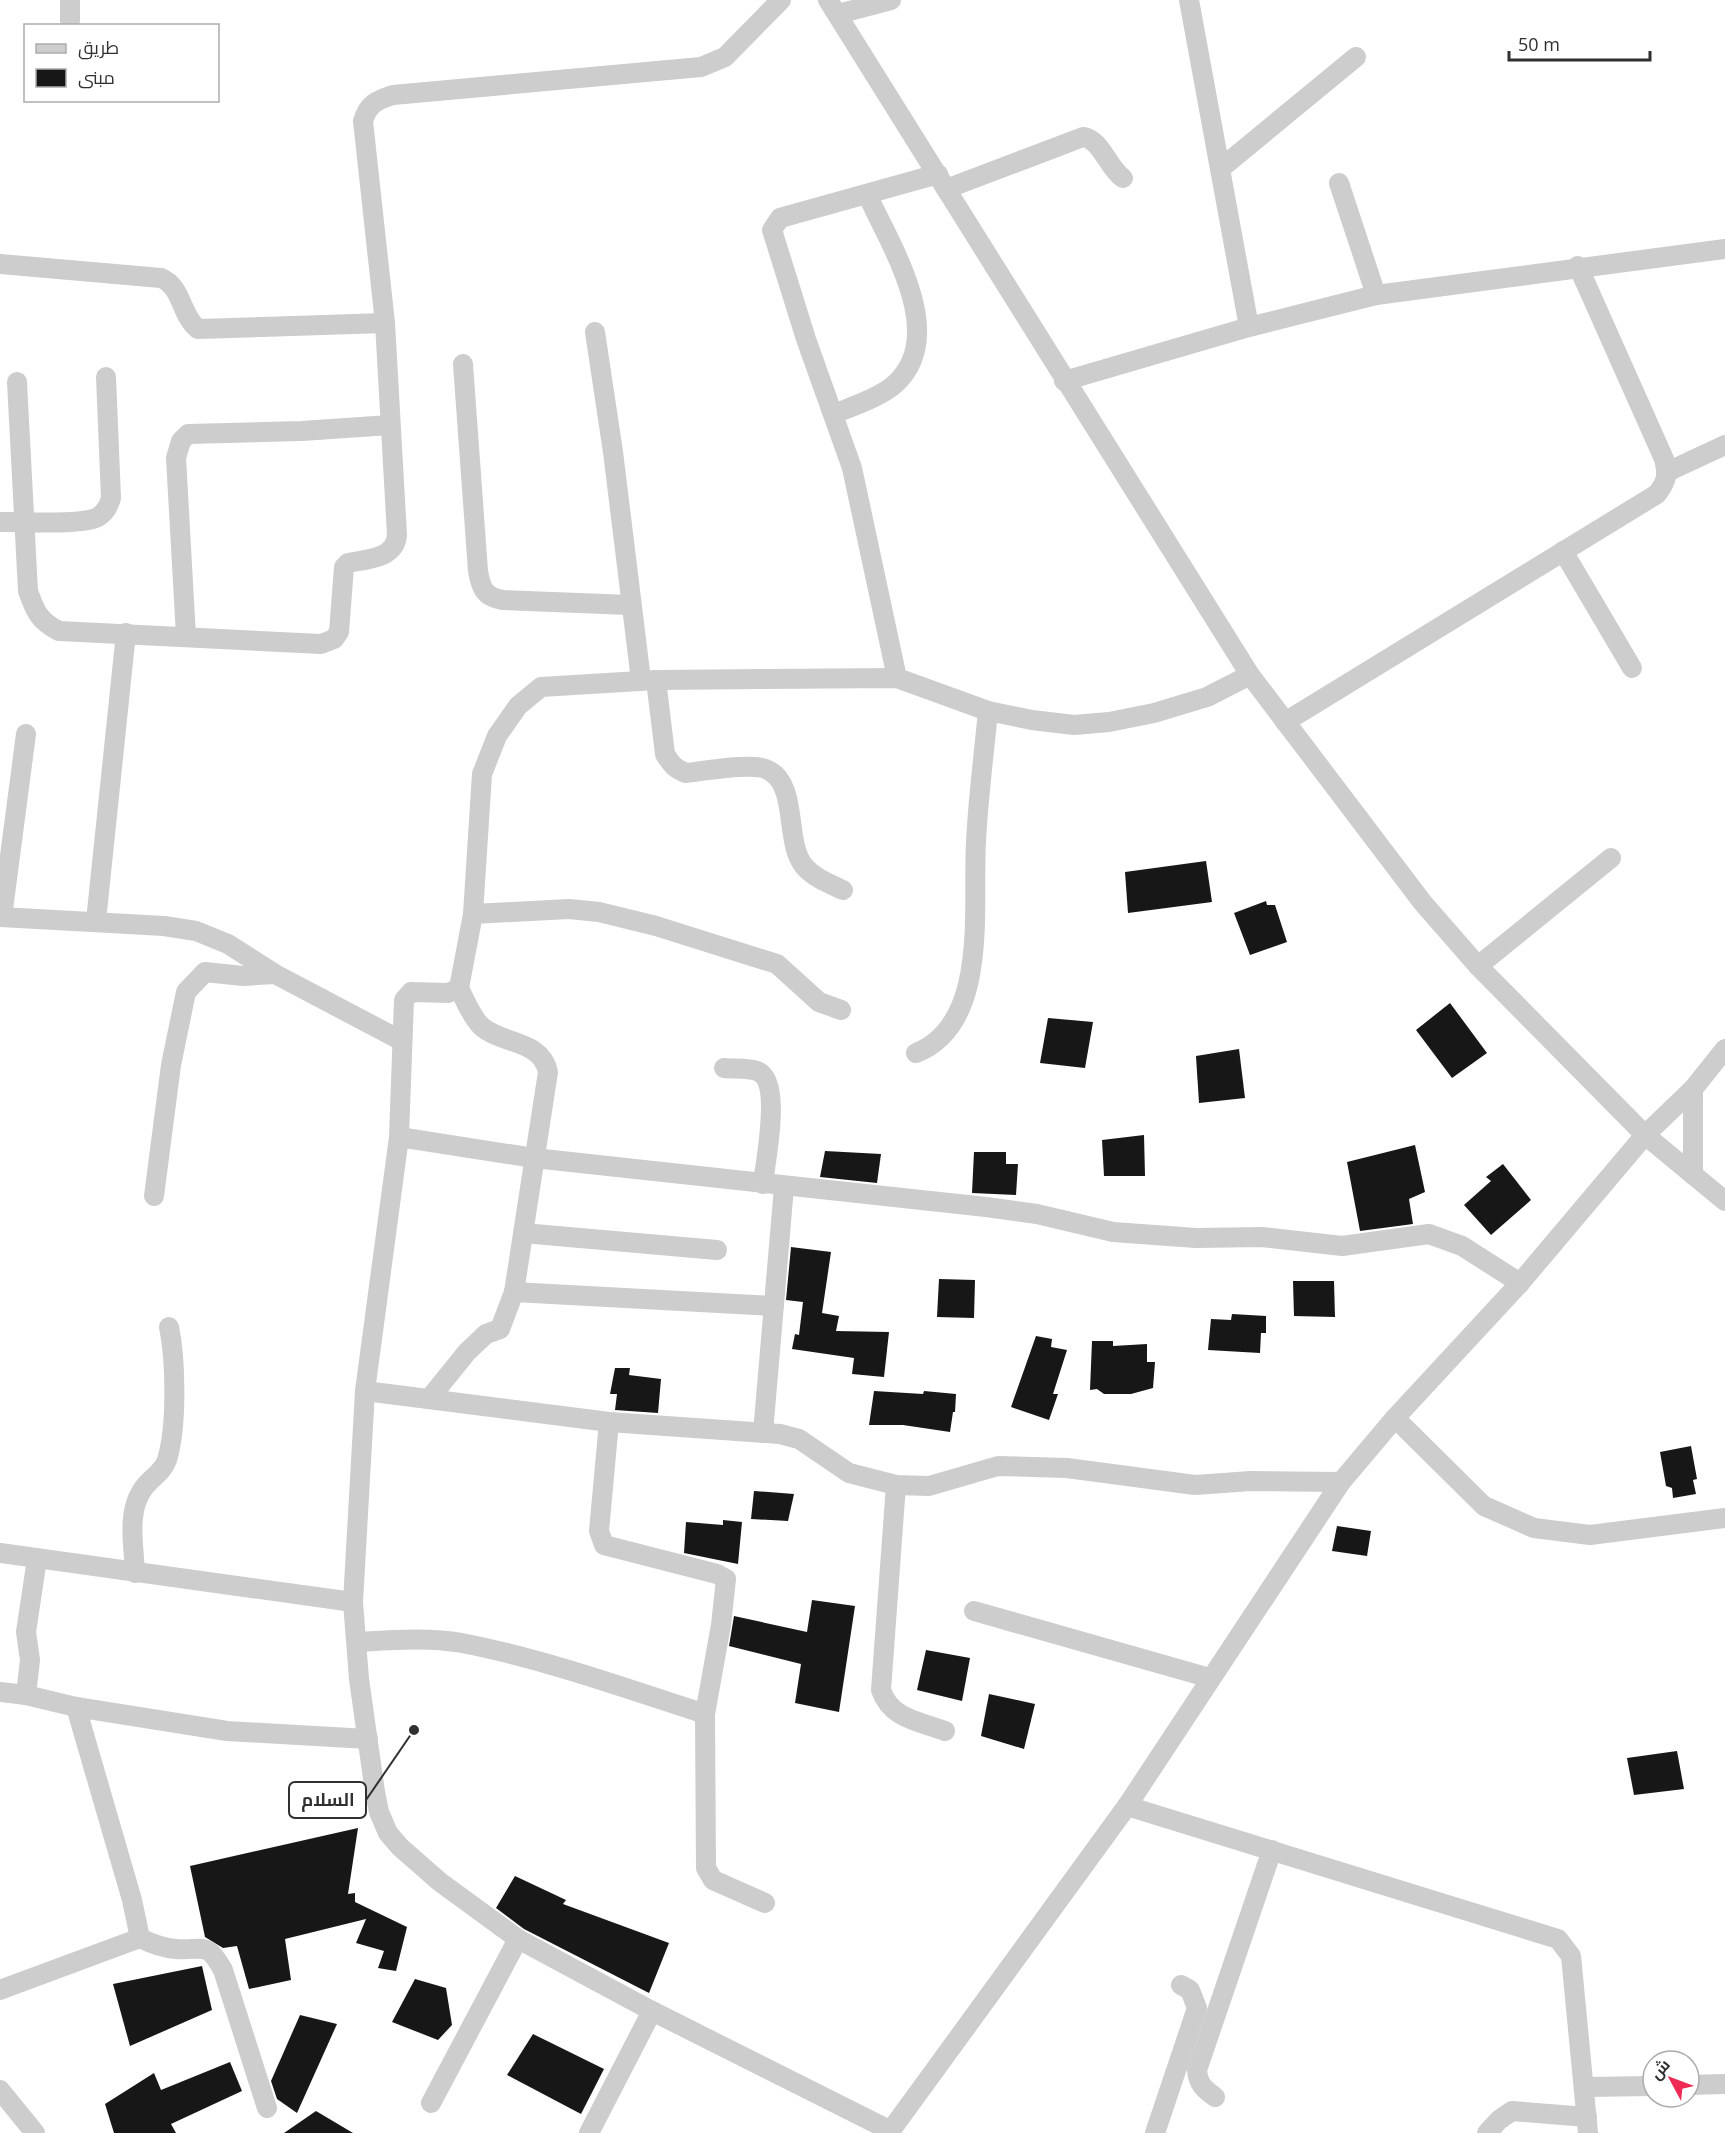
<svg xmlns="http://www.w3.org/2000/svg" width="1725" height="2133" font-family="'Open Sans',Cairo,sans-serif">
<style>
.building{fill:#171717}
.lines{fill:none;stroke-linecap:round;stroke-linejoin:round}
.minor{stroke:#cdcdcd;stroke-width:20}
.leader{fill:none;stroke:#303030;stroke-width:2}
.callout-dot{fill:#303030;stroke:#fff;stroke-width:2}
.callout{fill:#fff;stroke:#303030;stroke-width:2}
.callout-label{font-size:18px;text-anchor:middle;font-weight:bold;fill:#303030}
</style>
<rect width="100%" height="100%" fill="#fff"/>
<g class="building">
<polygon points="1206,861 1212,902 1128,913 1125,872"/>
<polygon points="1266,901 1267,905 1275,905 1287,942 1250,955 1234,913"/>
<polygon points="1450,1003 1487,1053 1452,1078 1416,1030"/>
<polygon points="1048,1018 1093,1022 1085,1068 1040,1063"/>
<polygon points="1239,1049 1245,1098 1199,1103 1196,1056"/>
<polygon points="1144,1135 1145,1176 1104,1176 1102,1140"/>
<polygon points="1415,1145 1425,1192 1409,1199 1413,1224 1360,1231 1347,1162"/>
<polygon points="825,1151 881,1154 877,1183 820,1177"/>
<polygon points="974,1152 1006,1152 1006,1164 1018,1164 1016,1195 972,1193"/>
<polygon points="1503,1164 1531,1200 1491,1235 1464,1205 1491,1181 1486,1177"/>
<polygon points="791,1247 831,1252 822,1313 839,1316 836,1331 889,1332 884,1377 852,1374 854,1358 792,1349 795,1334 799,1335 803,1302 786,1300"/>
<polygon points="939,1279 975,1280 974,1318 937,1317"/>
<polygon points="1293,1281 1334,1281 1335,1317 1294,1316"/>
<polygon points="1232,1314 1266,1316 1266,1333 1261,1333 1260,1353 1208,1350 1211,1319 1231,1320"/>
<polygon points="1036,1336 1052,1339 1051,1347 1067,1350 1053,1394 1058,1394 1049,1420 1011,1407"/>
<polygon points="1092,1341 1113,1341 1113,1346 1147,1344 1147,1362 1155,1362 1153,1388 1131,1394 1104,1394 1097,1389 1090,1390"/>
<polygon points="615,1368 630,1368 629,1375 661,1379 658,1413 615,1410 617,1394 610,1394"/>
<polygon points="874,1391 923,1394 924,1391 956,1394 955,1412 953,1412 950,1432 903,1425 869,1425"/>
<polygon points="1691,1446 1697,1479 1693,1480 1696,1494 1673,1498 1672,1488 1666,1486 1660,1452"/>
<polygon points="754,1491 794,1494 788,1521 751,1519"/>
<polygon points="723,1520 742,1522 738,1564 684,1553 686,1522 723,1525"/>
<polygon points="1337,1526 1371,1531 1367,1556 1332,1551"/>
<polygon points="812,1600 855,1606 839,1712 795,1703 801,1664 729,1646 734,1616 807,1632"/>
<polygon points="926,1650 970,1658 962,1701 917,1690"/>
<polygon points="989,1694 1035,1704 1024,1749 981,1736"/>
<polygon points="1677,1751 1684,1789 1634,1795 1627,1758"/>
<polygon points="358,1828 348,1894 355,1893 355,1902 407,1927 396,1971 378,1968 384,1951 356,1943 366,1919 285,1939 291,1980 249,1989 237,1946 223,1948 205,1937 190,1866"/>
<polygon points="515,1876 566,1900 563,1904 669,1943 649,1993 524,1929 496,1908"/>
<polygon points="202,1966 212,2010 130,2046 113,1984"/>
<polygon points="415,1979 446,1988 452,2025 438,2040 392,2022"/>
<polygon points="300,2015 337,2024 297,2113 277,2099 271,2081"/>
<polygon points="533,2034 604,2069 581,2114 507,2075"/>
<polygon points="230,2062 242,2091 171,2124 176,2133 114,2133 105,2104 154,2073 161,2090"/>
<polygon points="316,2111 353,2133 284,2133"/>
</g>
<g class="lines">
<g class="minor">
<polyline points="828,0 1250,675 1423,903 1478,966 1645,1135 1725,1201"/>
<polyline points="1189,0 1249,327"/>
<polyline points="838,14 891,0"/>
<polyline points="70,21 70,0"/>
<polyline points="1220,169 1356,57"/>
<polyline points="1339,183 1376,295"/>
<path d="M946 189 1083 137C1101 139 1108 168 1123 178"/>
<path d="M0 264 161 278C183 287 180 315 198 329L385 323"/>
<polyline points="595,332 613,452 641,680"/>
<path d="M463 364 478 571C481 588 484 597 503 600L630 605"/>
<polyline points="1064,381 1249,327 1376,295 1725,249"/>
<path d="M17 382 28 591C35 611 39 621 59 631L321 644 334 639 339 632 344 567 348 563C367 559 395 559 397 535L385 323 363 121C368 104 377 100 393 95L701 67 725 57 781 0"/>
<path d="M834 414C853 406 879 398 895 384 949 335 890 245 867 194"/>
<polyline points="1667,472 1725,445"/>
<path d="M0 522C22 521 81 526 98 517 105 513 109 505 111 498L106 377"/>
<polyline points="1563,551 1632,668"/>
<polyline points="186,636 176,458 181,441 188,434 302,431 390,425"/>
<polyline points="897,678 852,468 806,339 772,230 780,218 938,174"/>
<path d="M656 680 665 754C671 764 675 769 686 773 705 771 753 762 768 770 799 785 784 842 804 866 814 878 830 884 843 890"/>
<path d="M1285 722 1657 494C1667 481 1668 475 1664 459L1578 266"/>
<polyline points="473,914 569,909 599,912 656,926 777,964 819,1002 841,1010"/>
<polyline points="0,917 164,926 196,931 228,944 275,974 402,1041"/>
<polyline points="2,917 26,734"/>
<polyline points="96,921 126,633"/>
<polyline points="1478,966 1611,858"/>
<polyline points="459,988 448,993 411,992 404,1000 399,1137 365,1391 353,1602 359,1679 375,1792 379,1812 388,1833 400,1847 440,1882 518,1939 652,2011 891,2131"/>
<path d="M916 1053C990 1024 972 906 976 842 978 799 984 754 988 711"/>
<path d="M724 1068C734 1069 748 1068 757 1071 783 1080 765 1162 763 1184"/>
<polyline points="1693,1089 1693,1175"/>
<polyline points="399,1137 534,1158 986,1207 1037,1214 1113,1232 1196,1238 1262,1237 1342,1246 1429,1234 1462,1246 1520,1283"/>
<polyline points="154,1196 171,1065 186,992 205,972 243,976 275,974"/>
<polyline points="523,1233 717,1250"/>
<polyline points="514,1292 774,1306"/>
<polyline points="365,1391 609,1422 780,1434 799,1439 849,1473 896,1485 929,1486 998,1466 1067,1468 1195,1485 1251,1481 1341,1482"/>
<path d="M429 1399 467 1352 486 1334 500 1329 514 1292 548 1072C541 1039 502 1045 481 1026 471 1016 465 1000 459 988L473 914 482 774 497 736 518 706 541 687 656 680 897 678 988 711 1032 720 1074 725 1109 722 1154 713 1207 697 1250 675"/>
<polyline points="1395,1418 1484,1506 1534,1528 1590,1535 1725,1518"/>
<polyline points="609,1422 599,1531 604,1545 717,1574 726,1579 721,1625 705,1714 706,1868 713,1880 765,1903"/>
<polyline points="763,1433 784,1187"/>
<path d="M896 1485 881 1690C891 1719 918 1721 945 1731"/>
<polyline points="0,1553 353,1602"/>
<path d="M135 1573C134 1547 127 1515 141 1492 148 1479 162 1474 167 1460 177 1427 176 1361 169 1327"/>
<polyline points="974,1611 1210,1678"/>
<path d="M357 1642C392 1640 428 1637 462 1643 544 1659 625 1688 705 1714"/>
<path d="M0 1692 26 1695 76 1707 132 1900 140 1938C152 1944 163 1948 176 1949 204 1951 206 1940 223 1970L267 2108"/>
<polyline points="26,1695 30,1660 26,1632 37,1559"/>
<polyline points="76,1707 227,1731 368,1739"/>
<polyline points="1127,1806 1558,1939 1571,1956 1588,2133"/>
<polyline points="0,1990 140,1938"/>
<polyline points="1689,2085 1725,2084"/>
<polyline points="1584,2087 1653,2086"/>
<polyline points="0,2090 35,2133"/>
<path d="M1215 2097C1204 2089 1198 2084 1197 2070L1272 1850"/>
<polyline points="431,2103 518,1939"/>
<polyline points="589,2133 652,2011"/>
<polyline points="889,2133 1127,1806 1341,1482 1395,1418 1520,1283 1645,1135 1693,1089 1725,1049"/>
<polyline points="1155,2133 1197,2008 1190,1990 1181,1985"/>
<polyline points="1487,2133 1499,2120 1512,2111 1587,2117"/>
</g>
</g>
<path class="leader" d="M414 1730L366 1800"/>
<circle class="callout-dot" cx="414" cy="1730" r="6"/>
<rect class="callout" x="289" y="1782" width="77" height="36" rx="6"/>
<g class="callout-label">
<text x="328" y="1806">السلام</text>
</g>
<rect x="24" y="24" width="195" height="78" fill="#ffffff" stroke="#acacac" stroke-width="1.5"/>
<rect x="36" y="44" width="30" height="9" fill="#cdcdcd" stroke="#acacac" stroke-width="1.5"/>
<text x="78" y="54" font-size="18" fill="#303030">طريق</text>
<rect x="36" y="69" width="30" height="18" fill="#171717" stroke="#acacac" stroke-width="1.5"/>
<text x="78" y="84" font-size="18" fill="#303030">مبنى</text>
<g transform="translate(1671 2079) rotate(311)"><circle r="28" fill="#ffffff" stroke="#acacac" stroke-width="1.5"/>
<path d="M0-4.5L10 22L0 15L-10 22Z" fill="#ef2953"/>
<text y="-9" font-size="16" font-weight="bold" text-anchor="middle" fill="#303030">ش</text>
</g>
<path d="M1509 51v9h141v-9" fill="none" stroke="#303030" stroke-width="3"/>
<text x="1518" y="51" font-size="18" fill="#303030" stroke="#ffffff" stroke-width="4.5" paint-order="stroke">50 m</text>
</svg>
